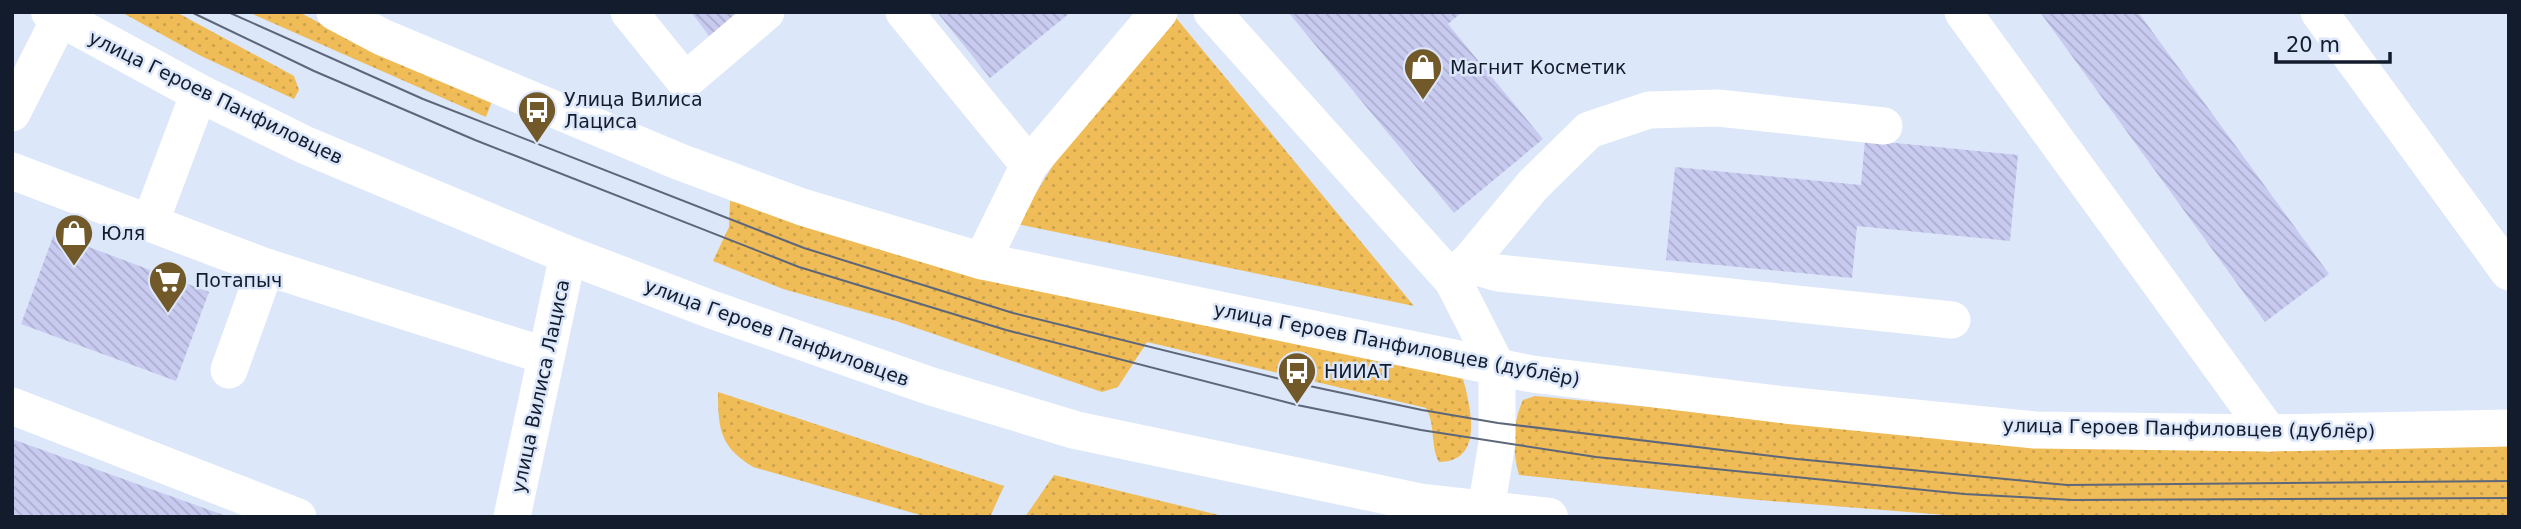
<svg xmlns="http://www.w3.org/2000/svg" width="2521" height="529" font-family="'DejaVu Sans',sans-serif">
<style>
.grass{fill:url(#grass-dots)}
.building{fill:url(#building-back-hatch)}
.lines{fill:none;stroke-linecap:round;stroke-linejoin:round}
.minor{stroke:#fff;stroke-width:37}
.major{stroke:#fff;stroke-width:38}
.tram{stroke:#5e6779;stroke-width:2}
.labels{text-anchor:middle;stroke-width:5;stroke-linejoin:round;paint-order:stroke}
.poi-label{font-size:19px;fill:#131c2d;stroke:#dce7fa;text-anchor:start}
.street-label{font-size:19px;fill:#131c2d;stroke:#dce7fa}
</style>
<defs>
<pattern id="grass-dots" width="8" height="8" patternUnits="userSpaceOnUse" patternTransform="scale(1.75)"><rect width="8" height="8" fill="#efbc57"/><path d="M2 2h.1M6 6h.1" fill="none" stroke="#cca14c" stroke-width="1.8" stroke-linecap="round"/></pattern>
<pattern id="building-back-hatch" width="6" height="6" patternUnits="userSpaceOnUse" patternTransform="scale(1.75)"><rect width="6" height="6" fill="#c8caf0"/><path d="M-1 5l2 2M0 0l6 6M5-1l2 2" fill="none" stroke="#abadce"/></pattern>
</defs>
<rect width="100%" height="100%" fill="#dce7fa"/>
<g class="grass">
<polygon points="121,12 176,12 294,76 299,90 294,99 201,56"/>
<polygon points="248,12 299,12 344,36 494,96 486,117"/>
<polygon points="1172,13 1414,306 1017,224 1071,136"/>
<path d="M730 201 1435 367 1463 379C1471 408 1484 462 1439 462 1430 446 1436 426 1426 408L1147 342 1118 387 1102 392 896 321 783 289 713 261 729 227Z"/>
<path d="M718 392 1004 486 990 517H927L753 467C720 447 718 429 718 392Z"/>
<path d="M1535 396 1735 415 2509 438V517H1970L1747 499 1519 475C1512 450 1512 424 1523 400Z"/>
<polygon points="1054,475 1227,517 1025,517"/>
</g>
<g class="building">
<polygon points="691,12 741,12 710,37"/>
<polygon points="937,12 1071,12 990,78"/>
<polygon points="1288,12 1462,12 1448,24 1543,139 1454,213"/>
<polygon points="2040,12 2138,12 2329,274 2265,322"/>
<polygon points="1865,140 2018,155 2010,241 1857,226 1852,278 1666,260 1675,167 1861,185"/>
<polygon points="54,234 209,292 176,381 21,324"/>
<polygon points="12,439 226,516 226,517 12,517"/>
</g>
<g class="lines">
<g class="minor">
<polyline points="335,12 382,37 680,162 802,207 982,261 1532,374 1785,405 2035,430 2269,433 2509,428"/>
<polyline points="629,12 685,81 766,12"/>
<polyline points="904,12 1029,165"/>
<polyline points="1212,12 1453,281 1497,367 1497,443 1486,509"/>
<polyline points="1963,12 2269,433"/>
<polyline points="2319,12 2509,272"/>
<polyline points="12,113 60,18"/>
<polyline points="12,171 266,267 546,356"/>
<polyline points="150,223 199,93"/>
<polyline points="982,261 1029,165 1159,12"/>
<polyline points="1466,264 1498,273 1952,320"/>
<polyline points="1453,281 1533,185 1589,130 1649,110 1718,108 1884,126"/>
<polyline points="229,370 266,267"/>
<polyline points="12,406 298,517"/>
<polyline points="512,517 568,255"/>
</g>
<polyline class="major" points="50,12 199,93 305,145 568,255 710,309 930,386 1075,430 1423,503 1549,517"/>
<g class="tram">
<polyline points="191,12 314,71 475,140 799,267 1006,330 1297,405 1421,430 1596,457 1964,494 2073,500 2509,498"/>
<polyline points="228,12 423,99 804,248 1013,313 1300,384 1422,410 1498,423 1797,459 2067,485 2509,481"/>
</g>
</g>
<defs>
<g id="shop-pin" transform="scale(2.0125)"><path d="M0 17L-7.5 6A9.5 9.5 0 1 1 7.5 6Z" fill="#715929" stroke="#dce7fa"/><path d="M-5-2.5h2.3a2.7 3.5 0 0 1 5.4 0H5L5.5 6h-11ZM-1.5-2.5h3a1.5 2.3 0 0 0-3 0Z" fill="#fff"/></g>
<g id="bus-pin" transform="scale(2.0125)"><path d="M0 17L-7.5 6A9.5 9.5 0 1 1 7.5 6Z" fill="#715929" stroke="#dce7fa"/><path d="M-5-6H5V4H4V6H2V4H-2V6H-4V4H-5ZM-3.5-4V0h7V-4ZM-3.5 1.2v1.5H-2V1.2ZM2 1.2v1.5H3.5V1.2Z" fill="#fff"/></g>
<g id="supermarket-pin" transform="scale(2.0125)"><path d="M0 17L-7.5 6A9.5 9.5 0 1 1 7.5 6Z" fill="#715929" stroke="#dce7fa"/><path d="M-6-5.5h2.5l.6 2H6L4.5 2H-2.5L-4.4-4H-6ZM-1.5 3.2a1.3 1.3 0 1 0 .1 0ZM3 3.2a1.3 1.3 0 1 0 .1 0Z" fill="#fff"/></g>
</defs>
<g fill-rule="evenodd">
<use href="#shop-pin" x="1423" y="67"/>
<use href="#bus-pin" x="537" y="110"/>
<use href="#shop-pin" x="74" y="233"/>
<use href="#supermarket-pin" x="168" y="280"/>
<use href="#bus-pin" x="1297" y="371"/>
</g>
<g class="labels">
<g class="poi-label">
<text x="1450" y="74">Магнит Косметик</text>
<text x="564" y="106">Улица Вилиса<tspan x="564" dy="22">Лациса</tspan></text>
<text x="101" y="240">Юля</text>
<text x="195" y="287">Потапыч</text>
<text x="1324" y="378">НИИАТ</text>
</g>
<g class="street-label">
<text transform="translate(216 97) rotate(26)" y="7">улица Героев Панфиловцев</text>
<text transform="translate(777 332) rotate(20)" y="7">улица Героев Панфиловцев</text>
<text transform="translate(1397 344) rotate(11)" y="7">улица Героев Панфиловцев (дублёр)</text>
<text transform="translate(540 386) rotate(-78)" y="7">улица Вилиса Лациса</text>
<text transform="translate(2189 428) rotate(1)" y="7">улица Героев Панфиловцев (дублёр)</text>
</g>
</g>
<rect width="2521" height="529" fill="none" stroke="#131c2d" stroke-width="28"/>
<path d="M2276 52v10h114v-10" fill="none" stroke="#131c2d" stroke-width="3.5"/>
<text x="2286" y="52" font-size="21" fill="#131c2d" stroke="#dce7fa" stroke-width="5" paint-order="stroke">20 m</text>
</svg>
